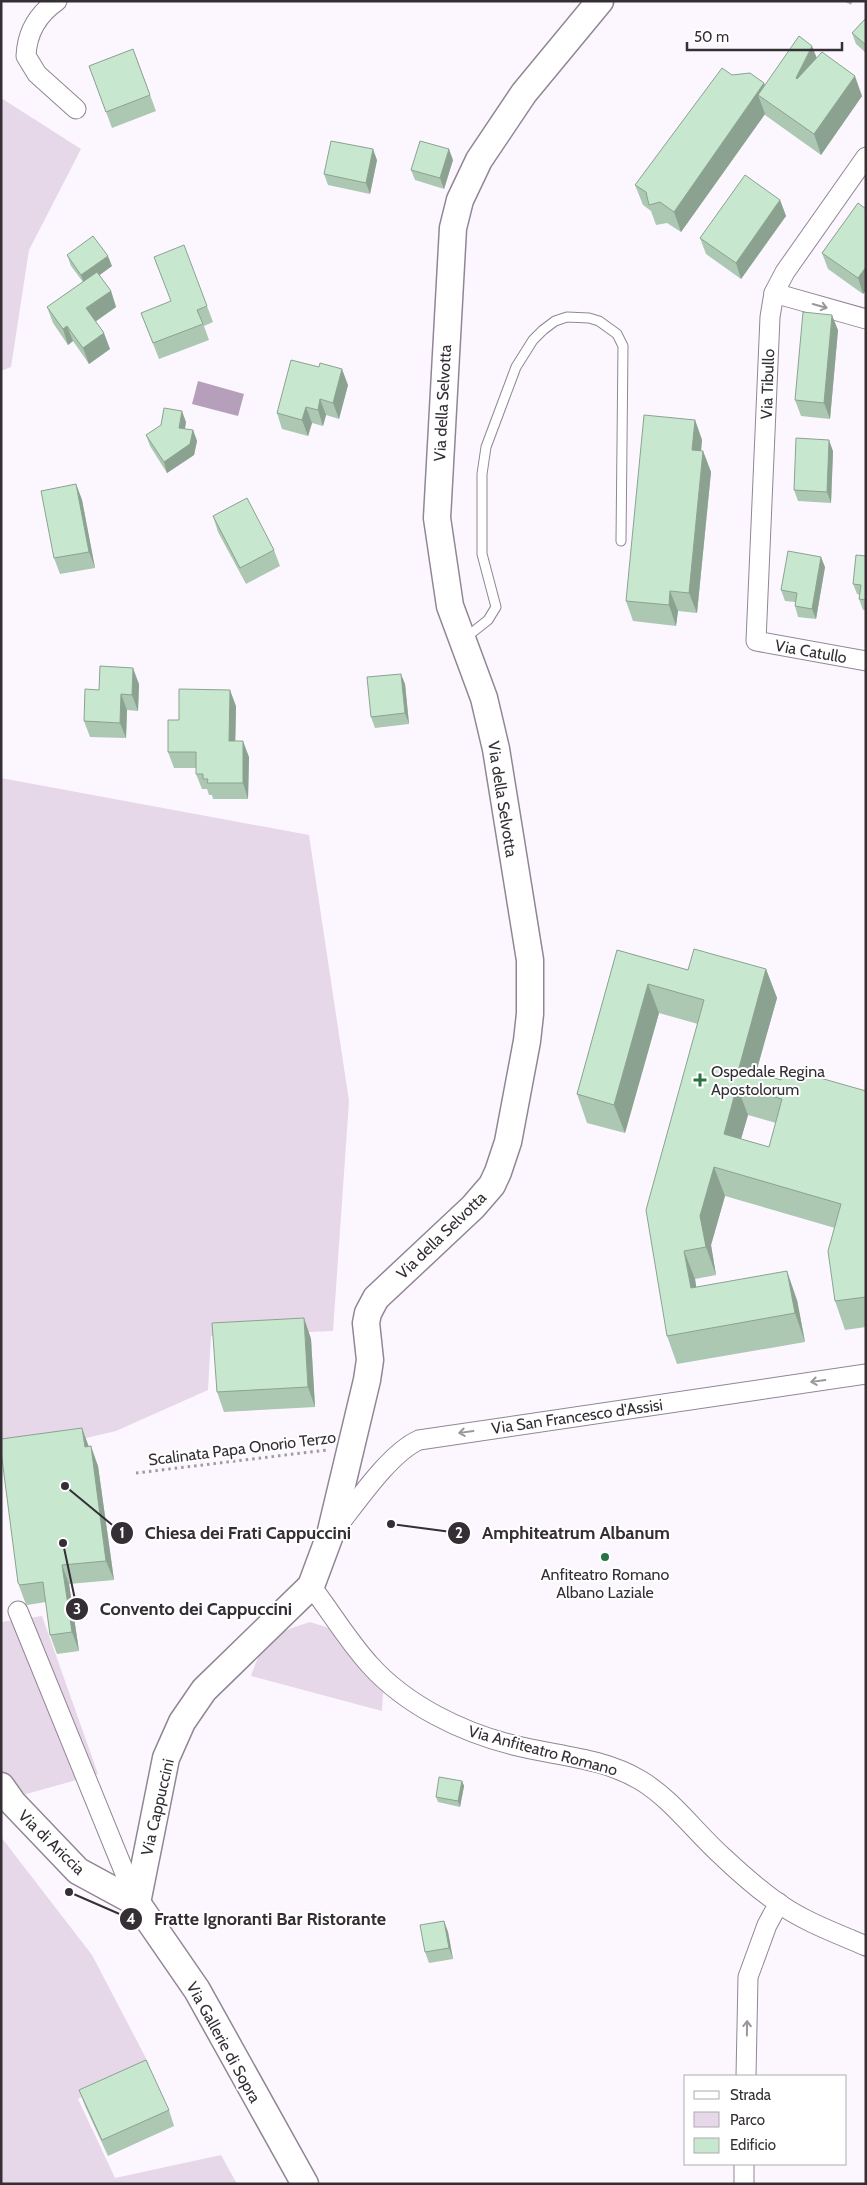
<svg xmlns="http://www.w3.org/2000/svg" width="867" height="2185" font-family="Cabin,sans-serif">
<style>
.green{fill:#e6d7e9}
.water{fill:#b59fba}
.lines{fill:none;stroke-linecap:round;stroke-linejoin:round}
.lane-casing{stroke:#928595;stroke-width:11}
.street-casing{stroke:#928595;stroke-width:21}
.secondary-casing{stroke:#928595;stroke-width:29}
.path{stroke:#a09aa1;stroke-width:3;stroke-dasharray:2.5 4;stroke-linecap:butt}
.lane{stroke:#fff;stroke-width:9}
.street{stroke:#fff;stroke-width:19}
.secondary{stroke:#fff;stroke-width:26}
.wall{fill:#acc7b2;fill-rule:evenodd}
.shaded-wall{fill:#8ca291}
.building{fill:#c8e7cf;stroke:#8ca291;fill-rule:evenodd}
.oneway{stroke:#9a969a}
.poi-dot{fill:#287341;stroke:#fff;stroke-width:2}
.labels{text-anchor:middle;stroke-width:4;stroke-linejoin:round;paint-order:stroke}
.street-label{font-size:16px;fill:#342e35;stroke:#fff}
.poi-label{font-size:16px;fill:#342e35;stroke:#fff;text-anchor:start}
.leader{fill:none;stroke:#342e35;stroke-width:2}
.callout-dot{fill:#342e35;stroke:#fff;stroke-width:2}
.mark-label{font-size:15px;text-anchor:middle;font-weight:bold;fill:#fff}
.callout-label{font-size:18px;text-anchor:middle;font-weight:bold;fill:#342e35;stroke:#fff;stroke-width:4;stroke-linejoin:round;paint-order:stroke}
</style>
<rect width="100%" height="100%" fill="#fcf7fe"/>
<g class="green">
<polygon points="1,98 81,149 29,250 11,367 1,371"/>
<polygon points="1,778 309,835 349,1101 333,1331 211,1336 208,1390 116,1431 1,1458"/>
<polygon points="42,1616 98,1774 1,1801 1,1622"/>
<path d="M310 1622 329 1628 352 1658 383 1692 382 1711 251 1676C264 1638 272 1634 310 1622Z"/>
<polygon points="1,1837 92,1955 149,2064 78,2099 115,2178 221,2155 237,2184 1,2184"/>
</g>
<polygon class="water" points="198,381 244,394 238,416 192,404"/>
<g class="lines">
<g class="lane-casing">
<polyline id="lane" points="464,639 488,620 496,607 482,554 482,474 486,447 516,367 533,340 543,330 555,321 567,317 589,318 599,321 617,334 623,346 621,541"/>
</g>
<g class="street-casing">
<g id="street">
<path d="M57 1C38 14 27 33 26 56L37 74 76 109"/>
<polyline points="866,157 785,272 774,293 770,317 756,641 866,661"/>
<polyline points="774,293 866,319"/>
<path d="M333 1532C355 1505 388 1454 419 1440L866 1374"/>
<path d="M311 1586C331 1612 348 1641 370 1665 406 1705 461 1732 513 1745 556 1756 601 1757 640 1780 672 1799 695 1832 723 1857 740 1873 758 1889 778 1903 805 1922 836 1933 866 1946"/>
<polyline points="18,1611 137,1903"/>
<polyline points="746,2076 748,1977 767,1925 779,1903"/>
<polyline points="744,2184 744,2164"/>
</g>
</g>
<g class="secondary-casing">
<g id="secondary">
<polyline points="1,1786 13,1803 78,1871 137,1903 197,1990 305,2184"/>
<polyline points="137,1903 166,1758 182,1722 204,1690 311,1586 330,1535 367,1380 370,1360 366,1323 368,1313 376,1298 473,1207 492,1185 498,1172 508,1142 527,1041 530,1014 530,960 496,749 484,698 450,606 437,518 453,228 460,200 479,160 524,93 600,1"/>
</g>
</g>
<polyline class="path" points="136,1473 327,1450"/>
<use href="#lane" class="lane"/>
<use href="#street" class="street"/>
<use href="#secondary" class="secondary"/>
</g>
<g class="wall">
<polygon points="844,1 853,1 851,5"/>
<polygon points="866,18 866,53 856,44 852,33"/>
<polygon points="133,49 156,111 112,128 89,66"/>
<polygon points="817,58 862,96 821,155 765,115 765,114 681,232 667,223 656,225 651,211 643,205 635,185 732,75 765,85"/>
<polygon points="377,160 370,194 328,185 324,174"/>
<polygon points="453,160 444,189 415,180 411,170"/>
<polygon points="780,200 786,216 741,279 706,254 700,238"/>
<polygon points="858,203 863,294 828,269 822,253"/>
<polygon points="67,255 112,266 99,275 111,291 116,307 96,321 110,349 89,364 73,341 68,345 53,323 47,307 83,282 71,266"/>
<polygon points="207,306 213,322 204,326 209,340 159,359 141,313"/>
<polygon points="838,330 830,419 801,416 795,400"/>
<polygon points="348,385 339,419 326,415 323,426 312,423 308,436 282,429 277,413"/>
<polygon points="695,420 702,440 701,451 703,451 711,472 697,613 678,611 676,626 633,621 626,601"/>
<polygon points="186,422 185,429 193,430 197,441 194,455 167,473 150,446 146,435"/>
<polygon points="833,451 831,503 798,501 794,490"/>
<polygon points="76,484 82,500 95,568 60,574 54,558"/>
<polygon points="213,516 274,550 280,566 246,584 218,532"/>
<polygon points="866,556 866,610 863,610 859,599 860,595 857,594 853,584"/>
<polygon points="825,567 816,619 798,617 795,606 795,602 785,601 781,590"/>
<polygon points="139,684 138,711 127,710 126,738 90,737 84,721 99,690"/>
<polygon points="405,684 409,724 375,728 371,717"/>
<polygon points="236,706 235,741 249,757 248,799 213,799 212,795 209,795 207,789 202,789 196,774 196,768 174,768 168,752 179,720"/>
<path d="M617 950 688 970 766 969 777 998 756 1073 781 1080 866 1091V1327L845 1330 835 1301V1228L725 1196 711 1245 716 1275 695 1279 696 1287 797 1300 805 1342 677 1364 667 1336 698 1024 659 1013 625 1133 587 1123 577 1094ZM748 1115 776 1123 769 1147 741 1139Z"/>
<polygon points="304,1318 311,1339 315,1407 224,1412 217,1392"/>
<polygon points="89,1447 98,1466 114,1580 69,1584 79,1651 57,1654 50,1635 46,1602 27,1605 25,1602 18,1583"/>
<polygon points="462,1781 464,1786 460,1807 438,1802 436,1797"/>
<polygon points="444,1921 448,1932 453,1959 429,1963 425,1952"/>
<polygon points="79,2090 169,2110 174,2126 108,2156 85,2106"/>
</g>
<g class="shaded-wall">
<polygon points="812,46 820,66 803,99 796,78"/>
<polygon points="855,76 862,96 821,155 814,134"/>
<polygon points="764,83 772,103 758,95 765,114 681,232 674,212"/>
<polygon points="373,149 377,160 370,194 366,183"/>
<polygon points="449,149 453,160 444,189 440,178"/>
<polygon points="780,200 786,216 741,279 736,263"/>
<polygon points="108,256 112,266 85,286 81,275"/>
<polygon points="866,267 866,291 863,294 858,278"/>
<polygon points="111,291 116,307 92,324 86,308"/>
<polygon points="832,315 838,330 830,419 824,403"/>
<polygon points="67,326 73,341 68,345 63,329"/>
<polygon points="104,333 110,349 89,364 83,348"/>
<polygon points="342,369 348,385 339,419 333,403"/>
<polygon points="320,399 326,415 323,426 318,410"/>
<polygon points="306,407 312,423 308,436 302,420"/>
<polygon points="182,411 186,422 183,439 179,428"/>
<polygon points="695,420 702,440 699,471 692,450"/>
<polygon points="193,430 197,441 194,455 167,473 164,462"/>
<polygon points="829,440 833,451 831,503 827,492"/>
<polygon points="703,451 711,472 697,613 689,593"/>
<polygon points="76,484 82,500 95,568 89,552"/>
<polygon points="821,557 825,567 816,619 812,609"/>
<polygon points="670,591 678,611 676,626 669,605"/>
<polygon points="133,668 139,684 138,711 132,695"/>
<polygon points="401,674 405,684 409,724 405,713"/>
<polygon points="230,690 236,706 235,757 229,741"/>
<polygon points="121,694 127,710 126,738 120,723"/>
<polygon points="243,741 249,757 248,799 243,783"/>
<polygon points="766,969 777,998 751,1090 739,1068"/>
<polygon points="648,984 659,1013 625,1133 614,1105"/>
<polygon points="737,1086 748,1115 734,1163 724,1134"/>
<polygon points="714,1167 725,1196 711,1245 716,1275 706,1247 700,1216"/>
<polygon points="684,1251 695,1279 701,1317 691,1288"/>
<polygon points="787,1271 797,1300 805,1342 795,1313"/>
<polygon points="304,1318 311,1339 315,1407 308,1387"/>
<polygon points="82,1428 89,1447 85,1447"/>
<polygon points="91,1446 98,1466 114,1580 106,1561"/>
<polygon points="62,1565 69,1584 79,1651 72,1632"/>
<polygon points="462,1781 464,1786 460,1807 458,1801"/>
<polygon points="444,1921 448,1932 453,1959 449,1948"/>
</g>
<g class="building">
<polygon points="866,18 866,45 852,33"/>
<polygon points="799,36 812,46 796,78 797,79 822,52 855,76 814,134 758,95"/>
<polygon points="133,49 150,95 106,112 89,66"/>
<polygon points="722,68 732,75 750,73 764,83 674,212 660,202 649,205 646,192 635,185"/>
<polygon points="331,141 373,149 366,183 324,174"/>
<polygon points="420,141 449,149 440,178 411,170"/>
<polygon points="745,175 780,200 736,263 700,238"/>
<polygon points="858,203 866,209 866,267 858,278 822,253"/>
<polygon points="93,236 108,256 81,275 67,255"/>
<polygon points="184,245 207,306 197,310 203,324 153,343 141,313 171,301 154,257"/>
<polygon points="97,272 111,291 86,308 104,333 83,348 67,326 63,329 47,307"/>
<polygon points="803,312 832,315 824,403 795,400"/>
<polygon points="291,360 319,367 320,363 342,369 333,403 320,399 318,410 306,407 302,420 277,413"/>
<polygon points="164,408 182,411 179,428 193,430 190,444 164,462 146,435 161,425"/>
<polygon points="644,415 695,420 692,450 703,451 689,593 670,591 669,605 626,601"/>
<polygon points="796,438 829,440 827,492 794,490"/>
<polygon points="76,484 89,552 54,558 41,491"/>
<polygon points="247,498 274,550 240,568 213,516"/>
<polygon points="788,551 821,557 812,609 795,606 797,593 781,590"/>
<polygon points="856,555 866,556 866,600 859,599 861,585 853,584"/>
<polygon points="100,666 133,668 132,695 121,694 120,723 84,721 85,689 99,690"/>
<polygon points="401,674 405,713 371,717 367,677"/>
<polygon points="179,689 230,690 229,741 243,741 243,783 207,783 208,779 203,779 203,774 196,774 196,752 168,752 168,720 179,720"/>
<path d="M694 949 766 969 739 1068 781 1080 785 1068 866 1091V1297L835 1301 828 1251 841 1204 714 1167 700 1216 706 1247 684 1251 691 1288 787 1271 795 1313 667 1336 646 1210 704 1000 648 984 614 1105 577 1094 617 950 688 970ZM737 1086 782 1099 769 1147 724 1134Z"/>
<polygon points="304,1318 308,1387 217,1392 212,1323"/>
<polygon points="82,1428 85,1447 91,1446 106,1561 62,1565 72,1632 50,1635 43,1582 20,1585 18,1583 1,1451 1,1439"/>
<polygon points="439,1777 462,1781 458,1801 436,1797"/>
<polygon points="444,1921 449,1948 425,1952 420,1925"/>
<polygon points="146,2060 169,2110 102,2140 79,2090"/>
</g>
<defs><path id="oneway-shaft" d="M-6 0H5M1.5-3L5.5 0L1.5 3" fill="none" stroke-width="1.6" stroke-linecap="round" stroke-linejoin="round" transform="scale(1.25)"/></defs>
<g class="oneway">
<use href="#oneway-shaft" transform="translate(820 306) rotate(16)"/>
<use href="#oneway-shaft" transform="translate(818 1381) rotate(172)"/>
<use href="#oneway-shaft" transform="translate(466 1432) rotate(172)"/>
<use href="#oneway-shaft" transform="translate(747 2028) rotate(-89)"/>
</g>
<g class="poi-dot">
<path d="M697.5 1072.5h5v5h5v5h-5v5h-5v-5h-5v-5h5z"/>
<circle cx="605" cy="1557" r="5"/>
</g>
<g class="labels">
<g class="street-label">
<text transform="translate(767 384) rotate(-88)" y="6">Via Tibullo</text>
<text transform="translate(442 403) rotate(-87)" y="6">Via della Selvotta</text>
<text transform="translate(811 651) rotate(10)" y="6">Via Catullo</text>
<text transform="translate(503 799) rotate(81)" y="6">Via della Selvotta</text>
<text transform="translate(441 1235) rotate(-44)" y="6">Via della Selvotta</text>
<text transform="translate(577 1416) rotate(-8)" y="6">Via San Francesco d'Assisi</text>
<text transform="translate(242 1448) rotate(-7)" y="6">Scalinata Papa Onorio Terzo</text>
<text transform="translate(543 1750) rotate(15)" y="6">Via Anfiteatro Romano</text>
<text transform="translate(157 1807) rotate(-77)" y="6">Via Cappuccini</text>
<text transform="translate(52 1842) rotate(44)" y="6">Via di Ariccia</text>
<text transform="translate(224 2042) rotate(61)" y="6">Via Gallerie di Sopra</text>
</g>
<g class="poi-label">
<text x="711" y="1077">Ospedale Regina<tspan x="711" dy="18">Apostolorum</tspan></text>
<text x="605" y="1580" text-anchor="middle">Anfiteatro Romano<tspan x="605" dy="18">Albano Laziale</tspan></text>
</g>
</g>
<path class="leader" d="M65 1486L122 1533M391 1524L459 1533M63 1543L77 1609M69 1892L131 1919"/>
<g class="callout-dot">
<circle cx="65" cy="1486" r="5"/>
<circle cx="391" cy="1524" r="5"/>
<circle cx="63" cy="1543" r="5"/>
<circle cx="69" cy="1892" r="5"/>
<circle cx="122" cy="1533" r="12"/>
<circle cx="459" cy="1533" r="12"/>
<circle cx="77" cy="1609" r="12"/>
<circle cx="131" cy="1919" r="12"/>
</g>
<g class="mark-label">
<text x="122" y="1538">1</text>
<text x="459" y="1538">2</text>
<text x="77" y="1614">3</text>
<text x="131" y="1924">4</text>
</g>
<g class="callout-label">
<text x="248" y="1539">Chiesa dei Frati Cappuccini</text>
<text x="576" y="1539">Amphiteatrum Albanum</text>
<text x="196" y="1615">Convento dei Cappuccini</text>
<text x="270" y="1925">Fratte Ignoranti Bar Ristorante</text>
</g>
<rect width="867" height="2185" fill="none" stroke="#342e35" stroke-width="5"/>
<rect x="684" y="2075" width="162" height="90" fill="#ffffff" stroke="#aeabae"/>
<rect x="694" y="2091" width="25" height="8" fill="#ffffff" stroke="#aeabae"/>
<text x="730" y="2100" font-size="15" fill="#342e35">Strada</text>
<rect x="694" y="2112" width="25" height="15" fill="#e6d7e9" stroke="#aeabae"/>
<text x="730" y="2125" font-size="15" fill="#342e35">Parco</text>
<rect x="694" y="2138" width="25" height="15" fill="#c8e7cf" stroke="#aeabae"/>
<text x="730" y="2150" font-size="15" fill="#342e35">Edificio</text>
<path d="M687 42v8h155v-8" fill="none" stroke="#342e35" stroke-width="2.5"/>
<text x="694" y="42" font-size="15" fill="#342e35" stroke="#ffffff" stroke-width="4" paint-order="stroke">50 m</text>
</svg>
